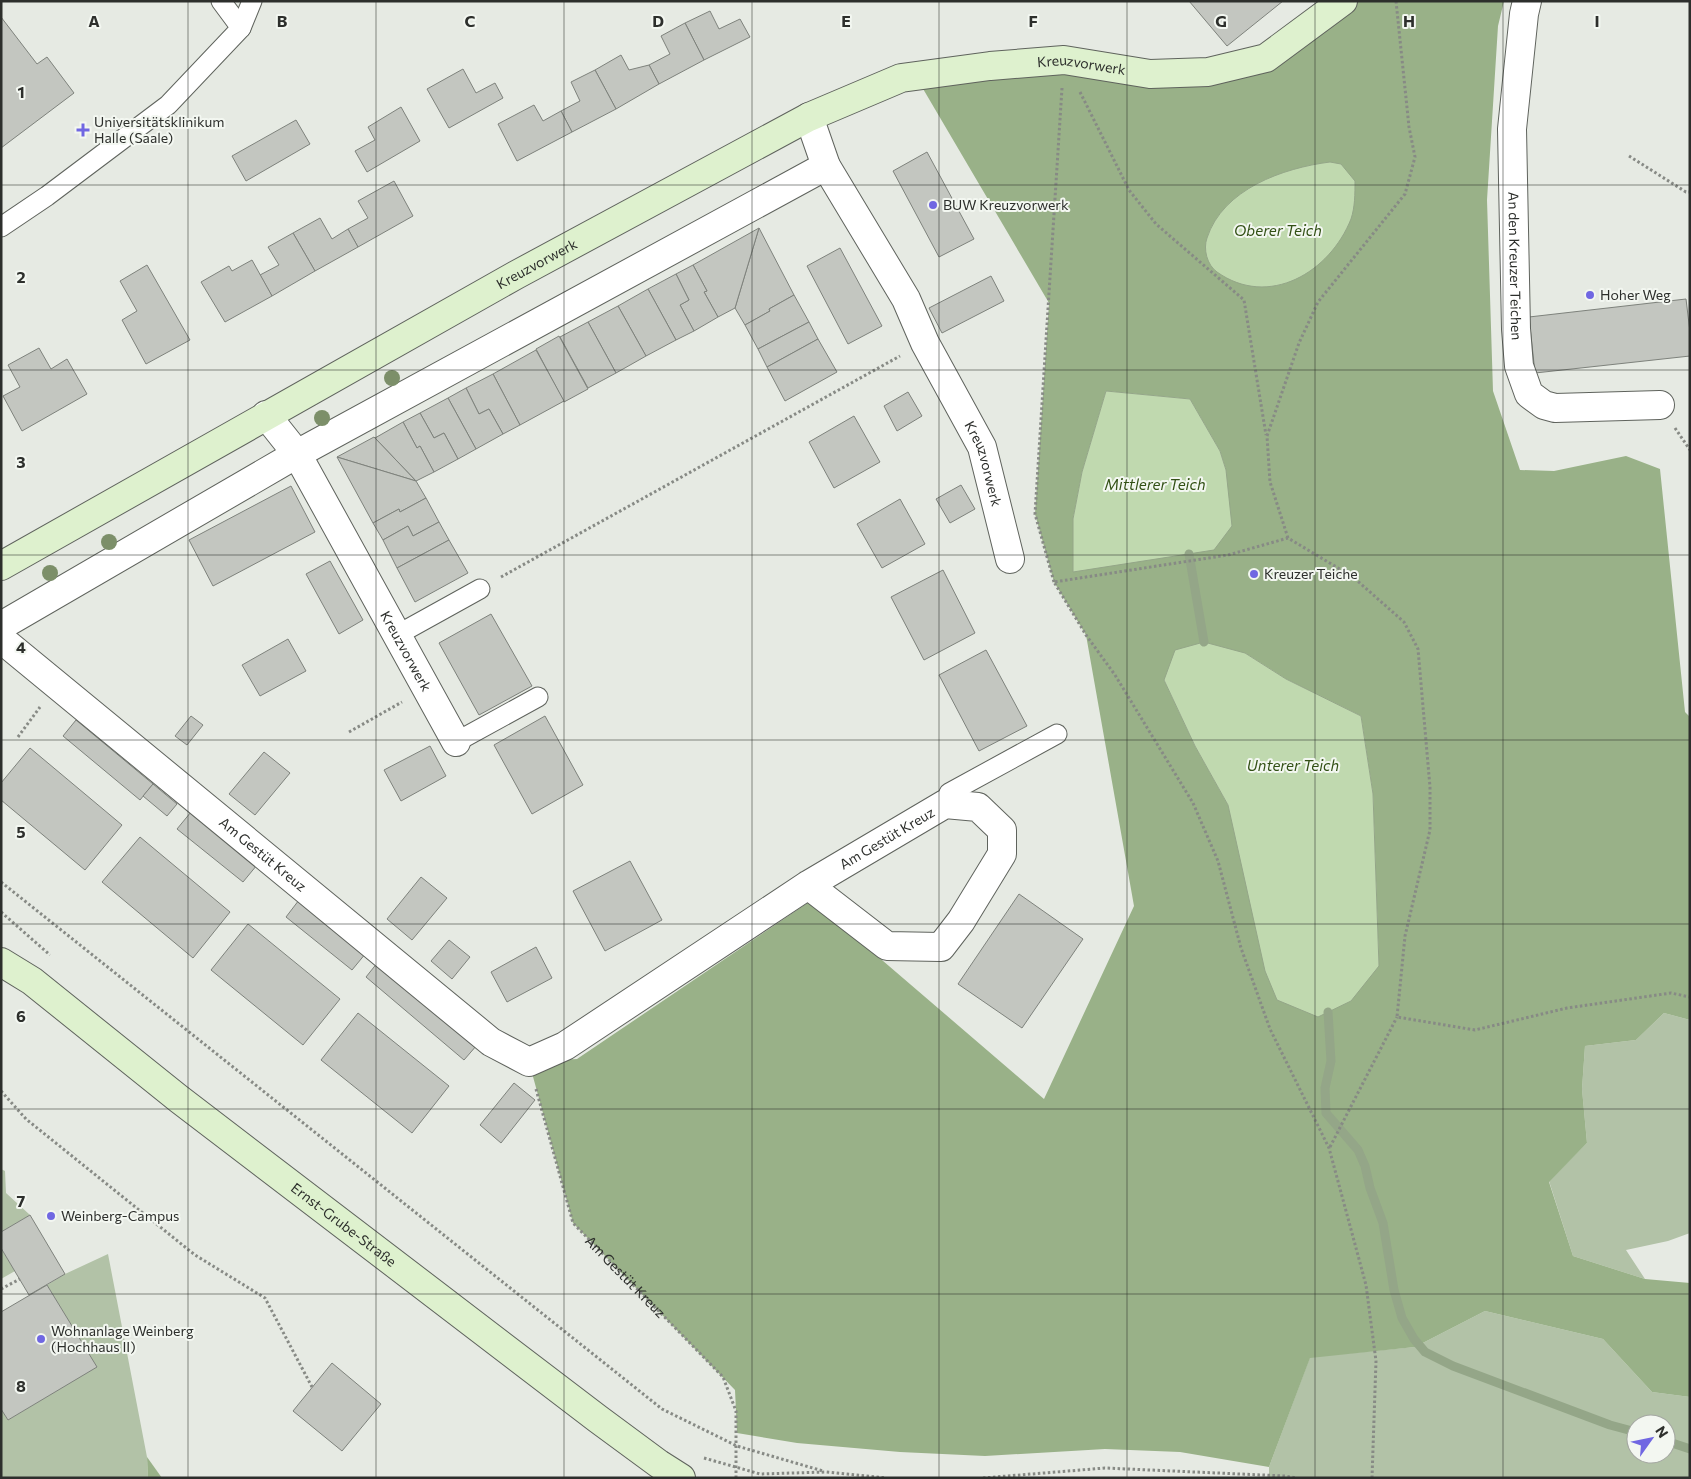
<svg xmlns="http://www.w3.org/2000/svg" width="1691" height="1479" font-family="Commissioner,sans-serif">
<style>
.green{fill:#b2c2a7;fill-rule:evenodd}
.forest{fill:#99b188;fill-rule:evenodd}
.water{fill:#c0d9af;stroke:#94a688}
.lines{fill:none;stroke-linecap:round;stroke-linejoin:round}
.stream{stroke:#94a688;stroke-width:9}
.building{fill:#c3c6c0;stroke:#7e827c}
.lane-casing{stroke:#5f635d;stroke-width:21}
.street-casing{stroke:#5f635d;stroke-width:30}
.secondary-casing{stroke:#5f635d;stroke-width:30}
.path{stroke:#878a85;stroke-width:3;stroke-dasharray:2.5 2.5;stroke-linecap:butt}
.lane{stroke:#fff;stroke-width:19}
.street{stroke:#fff;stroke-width:28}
.secondary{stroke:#def1ce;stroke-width:28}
.tree{fill:#7c8f69}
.grid{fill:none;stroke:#2d2f2c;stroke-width:1;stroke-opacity:0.55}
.poi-dot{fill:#7067e2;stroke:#f3f7f1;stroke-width:2}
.labels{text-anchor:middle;stroke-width:4;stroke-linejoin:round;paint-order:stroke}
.street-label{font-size:14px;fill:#2d2f2c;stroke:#f3f7f1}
.poi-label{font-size:14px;fill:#2d2f2c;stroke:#f3f7f1;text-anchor:start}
.water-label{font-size:15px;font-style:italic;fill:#325015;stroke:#f3f7f1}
.grid-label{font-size:16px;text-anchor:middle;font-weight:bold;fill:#2d2f2c;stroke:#f3f7f1;stroke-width:4;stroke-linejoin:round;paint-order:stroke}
</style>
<rect width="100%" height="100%" fill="#e6eae3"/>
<g class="green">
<polygon points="1664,1013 1690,1020 1690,1233 1668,1241 1626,1250 1645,1279 1573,1256 1549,1181 1587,1143 1582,1089 1585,1046 1636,1040"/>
<polygon points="1,1169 5,1171 6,1193 30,1215 1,1232"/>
<polygon points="1,1248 15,1271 1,1279"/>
<polygon points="108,1254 147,1457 148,1478 1,1478 1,1409 8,1420 96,1367 47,1285 65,1274"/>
<path d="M1485 1311 1603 1339 1652 1392 1690 1397V1478H1269V1467L1310 1357 1415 1347ZM1636 1424H1666V1454H1636Z"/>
</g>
<g class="forest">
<path d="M1358 1H1504L1498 26 1487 200 1493 391 1520 470 1554 471 1626 456 1660 469 1685 712 1690 717V1020L1664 1013 1636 1040 1585 1046 1582 1089 1587 1143 1549 1182 1573 1256 1645 1279 1690 1283V1397L1652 1392 1603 1339 1485 1311 1415 1347 1310 1358 1269 1467 1180 1452 1105 1449 985 1456 900 1452 797 1443 737 1433 735 1390 573 1223 529 1062 577 1059 812 900 1044 1099 1134 906 1086 635 1054 582 1035 514 1049 303 919 82 1048 69 1205 87 1262 73ZM1210 228 1228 277 1216 271ZM1106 391 1190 399 1220 451 1226 470 1073 572V519L1082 472ZM1245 653 1286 679 1361 716 1373 794 1379 966 1238 843 1228 805 1195 746 1164 680Z"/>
<polygon points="147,1457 162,1478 148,1478"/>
</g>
<g class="water">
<path d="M1330 162 1341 164 1355 181C1355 194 1355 207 1351 219 1330 272 1269 309 1217 272 1207 265 1203 249 1207 238 1223 189 1283 168 1330 162Z"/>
<polygon points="1106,391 1190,399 1220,451 1226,470 1232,526 1214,550 1073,572 1073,519 1082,472"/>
<polygon points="1204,642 1245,653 1286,679 1361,716 1373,794 1379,966 1351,1001 1318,1017 1277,1000 1265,971 1228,805 1195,746 1164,680 1175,650"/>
</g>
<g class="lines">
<g class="stream">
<polyline points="1189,554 1204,642"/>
<polyline points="1328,1012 1331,1061 1325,1088 1326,1113 1358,1150 1365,1166 1370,1188 1383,1223 1394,1290 1402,1318 1414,1339 1425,1352 1453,1366 1610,1425 1636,1432"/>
<polyline points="1666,1441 1690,1449"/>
</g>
</g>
<g class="building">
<polygon points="1189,1 1283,1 1227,46"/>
<polygon points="710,11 719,29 740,19 750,37 704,60 685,23"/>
<polygon points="1,17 37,64 47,57 74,93 1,148"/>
<polygon points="685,23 704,60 659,84 649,65 670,54 661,36"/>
<polygon points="621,55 629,70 649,65 659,84 616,109 595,70"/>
<polygon points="463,69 476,93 495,83 503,98 449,128 427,89"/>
<polygon points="595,70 616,109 572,132 561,111 580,101 571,82"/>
<polygon points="534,105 543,121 561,111 572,132 517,161 498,124"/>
<polygon points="401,107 420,141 367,172 355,151 375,140 368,127"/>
<polygon points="296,120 310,144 246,181 232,156"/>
<polygon points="927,152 974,239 939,257 893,171"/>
<polygon points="394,181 413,216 358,247 348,229 368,218 358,201"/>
<polygon points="320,218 332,239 348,229 358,247 315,271 293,233"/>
<polygon points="759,228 794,295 769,309 770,311 745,325 735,308"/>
<polygon points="759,228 735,308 718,317 704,292 707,291 693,265"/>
<polygon points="293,233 315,271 272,296 260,275 279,265 268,247"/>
<polygon points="840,248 882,326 848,344 807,266"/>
<polygon points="252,260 272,296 225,322 201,282 229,266 232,271"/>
<polygon points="147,265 190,340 146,364 122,320 137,311 120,281"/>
<polygon points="693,265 707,291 704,292 718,317 694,331 680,305 689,300 676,274"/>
<polygon points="676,274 689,300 680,305 694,331 676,340 648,289"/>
<polygon points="991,276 1004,301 942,333 929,308"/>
<polygon points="648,289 676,340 646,356 618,306"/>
<polygon points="794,295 809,322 758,349 745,325 770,311 769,309"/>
<polygon points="1686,299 1690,332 1690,356 1535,373 1529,317"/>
<polygon points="618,306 646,356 616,373 588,322"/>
<polygon points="588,322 616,373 588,388 560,337"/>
<polygon points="809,322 818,339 767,367 758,349"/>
<polygon points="559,336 588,389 564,402 536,349"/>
<polygon points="818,339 837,372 785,401 767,367"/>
<polygon points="39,348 51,369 67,359 87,394 22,431 3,396 20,387 8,365"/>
<polygon points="536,350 564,401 520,425 493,374"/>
<polygon points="493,374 520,425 503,434 489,409 479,414 466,388"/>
<polygon points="466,388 479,414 489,409 503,434 476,449 448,398"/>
<polygon points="908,392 922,416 897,431 884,406"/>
<polygon points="448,398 476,449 458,459 444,433 434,438 420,413"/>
<polygon points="420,413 434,438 444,433 458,459 434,472 420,446 417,448 403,422"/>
<polygon points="854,416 880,462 834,488 809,442"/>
<polygon points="403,422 417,448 420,446 434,472 416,481 375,438"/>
<polygon points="374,437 375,438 416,481 337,457"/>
<polygon points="337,457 416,481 426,498 400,512 399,509 373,523"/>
<polygon points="961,485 975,509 950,523 936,499"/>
<polygon points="291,486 315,532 213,586 189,540"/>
<polygon points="426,498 439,522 413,536 408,526 383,540 373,523 399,509 400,512"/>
<polygon points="900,499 925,544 882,568 857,524"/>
<polygon points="439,522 449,540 397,568 383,540 408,526 413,536"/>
<polygon points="449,540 468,573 415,602 397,568"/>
<polygon points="330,561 363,620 339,634 306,574"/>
<polygon points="943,570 975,633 924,660 891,597"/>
<polygon points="491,614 532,686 479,715 439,643"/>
<polygon points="288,639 306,671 260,696 242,665"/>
<polygon points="986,650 1027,726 979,751 939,675"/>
<polygon points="191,716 203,725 187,745 175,736"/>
<polygon points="545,716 583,785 532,814 494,745"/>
<polygon points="76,720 153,784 140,800 63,736"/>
<polygon points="430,746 446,776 401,801 384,770"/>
<polygon points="30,748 122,825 85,870 1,800 1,783"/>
<polygon points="264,752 290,773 255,815 229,794"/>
<polygon points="153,784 177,804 167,816 143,796"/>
<polygon points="191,812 257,865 243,882 177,829"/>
<polygon points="140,837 230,912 193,958 102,882"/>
<polygon points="630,861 662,920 605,951 573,891"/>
<polygon points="421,877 447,898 412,940 387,919"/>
<polygon points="1019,894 1083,939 1022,1028 958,984"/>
<polygon points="299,900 366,953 352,970 286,917"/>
<polygon points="248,924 340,999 303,1045 211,970"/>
<polygon points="449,940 470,957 452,979 431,961"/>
<polygon points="536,947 552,978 507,1002 491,972"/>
<polygon points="378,962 477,1045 464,1060 366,977"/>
<polygon points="358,1013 449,1086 412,1133 321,1060"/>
<polygon points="514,1083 535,1100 501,1143 480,1125"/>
<polygon points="30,1215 65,1274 29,1295 1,1248 1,1232"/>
<polygon points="47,1285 97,1367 8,1420 1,1409 1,1312"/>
<polygon points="332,1363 381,1404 342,1451 293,1411"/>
</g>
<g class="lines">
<g class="lane-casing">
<g id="lane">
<polyline points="241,28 252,1"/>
<polyline points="1,227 47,196 168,105 241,28 221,1"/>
<polyline points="397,635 480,589"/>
<polyline points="456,742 538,697"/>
<polyline points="945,804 949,793 1057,734"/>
</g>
</g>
<g class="street-casing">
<g id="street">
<path id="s2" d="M1527 1 1524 14 1512 129 1516 329 1519 366 1529 394 1544 405 1555 408 1660 405"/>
<path id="s3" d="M809 117 826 166 906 299 925 343 982 447 1010 559"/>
<path id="s4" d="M266 415 297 454 456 742"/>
<polyline points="1,626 297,454 826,166"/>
<path id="s5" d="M1 639 491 1042 529 1062 565 1046 808 885 945 804 978 807 1002 830V854L961 921 941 947 887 946 808 885"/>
</g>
</g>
<g class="secondary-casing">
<g id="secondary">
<path id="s6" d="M1 566 516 275 809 117 901 78 990 66 1064 60 1150 74 1208 72 1266 58 1343 1"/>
<path id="s7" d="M1 962 32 981 179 1099 598 1419 659 1464 681 1478"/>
</g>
</g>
<g class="path">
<polyline points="1080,92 1129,190 1156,224 1244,300 1266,435"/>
<polyline points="1629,156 1686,192 1690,192"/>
<polyline points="1675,428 1690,450"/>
<polyline points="1288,538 1270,482 1267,436 1299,343 1318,302 1405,194 1415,157 1409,127 1396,1"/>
<polyline points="501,577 900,356"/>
<polyline points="1054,582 1035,514 1062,88"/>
<polyline points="349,732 402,702"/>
<polyline points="18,737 40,707"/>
<polyline points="1,882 662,1409 737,1446 823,1471"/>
<polyline points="1,912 50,955"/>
<path id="s1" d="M536 1089 573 1223 723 1377 736 1411V1478"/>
<polyline points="1,1091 26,1119 195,1255 265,1298 312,1387"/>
<polyline points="1330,1147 1397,1017"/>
<polyline points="1,1289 20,1279"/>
<polyline points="704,1458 760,1474 826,1472 886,1478"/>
<polyline points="983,1478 1105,1468 1285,1476 1296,1478"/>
<polyline points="1372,1478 1376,1361 1366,1285 1329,1148 1270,1029 1241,948 1218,861 1193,803 1115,675 1086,635 1054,582 1228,555 1288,538 1353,577 1404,622 1418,649 1430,787 1430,830 1405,936 1397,1017 1475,1030 1567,1008 1671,993 1690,997"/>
</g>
<use href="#lane" class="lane"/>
<use href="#street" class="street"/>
<use href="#secondary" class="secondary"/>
</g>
<g class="tree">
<circle cx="392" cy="378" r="8"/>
<circle cx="322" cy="418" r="8"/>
<circle cx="109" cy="542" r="8"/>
<circle cx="50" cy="573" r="8"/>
</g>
<path class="grid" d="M188 1V1478M376 1V1478M564 1V1478M752 1V1478M939 1V1478M1127 1V1478M1315 1V1478M1503 1V1478M1 185H1690M1 370H1690M1 555H1690M1 740H1690M1 924H1690M1 1109H1690M1 1294H1690"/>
<g class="poi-dot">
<path d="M80.5 122.5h5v5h5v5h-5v5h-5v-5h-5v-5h5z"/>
<circle cx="933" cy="205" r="5"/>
<circle cx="1590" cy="295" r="5"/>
<circle cx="1254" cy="574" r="5"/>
<circle cx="51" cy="1216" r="5"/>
<circle cx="41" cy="1339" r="5"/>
</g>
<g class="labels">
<g class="street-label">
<text dy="5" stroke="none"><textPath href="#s6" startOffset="1206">Kreuzvorwerk</textPath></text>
<text dy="5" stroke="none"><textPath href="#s6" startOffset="615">Kreuzvorwerk</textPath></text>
<text dy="5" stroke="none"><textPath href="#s2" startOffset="266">An den Kreuzer Teichen</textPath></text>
<text dy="5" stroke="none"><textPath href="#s3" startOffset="390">Kreuzvorwerk</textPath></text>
<text dy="5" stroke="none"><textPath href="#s4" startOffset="275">Kreuzvorwerk</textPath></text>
<text dy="5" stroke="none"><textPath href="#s5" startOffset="1100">Am Gestüt Kreuz</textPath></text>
<text dy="5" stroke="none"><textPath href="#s5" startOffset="339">Am Gestüt Kreuz</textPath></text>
<text dy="5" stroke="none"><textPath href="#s7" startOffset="432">Ernst-Grube-Straße</textPath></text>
<text dy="5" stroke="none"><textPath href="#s1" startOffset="214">Am Gestüt Kreuz</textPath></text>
</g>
<g class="poi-label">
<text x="94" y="127">Universitätsklinikum<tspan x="94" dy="16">Halle (Saale)</tspan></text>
<text x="943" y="210">BUW Kreuzvorwerk</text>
<text x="1600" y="300">Hoher Weg</text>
<text x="1264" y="579">Kreuzer Teiche</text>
<text x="61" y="1221">Weinberg-Campus</text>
<text x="51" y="1336">Wohnanlage Weinberg<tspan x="51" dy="16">(Hochhaus II)</tspan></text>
</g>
<g class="water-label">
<text x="1278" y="236">Oberer Teich</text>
<text x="1155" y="490">Mittlerer Teich</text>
<text x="1293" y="771">Unterer Teich</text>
</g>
</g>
<g class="grid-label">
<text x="94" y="27">A</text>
<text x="282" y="27">B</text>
<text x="470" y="27">C</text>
<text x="658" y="27">D</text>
<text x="846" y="27">E</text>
<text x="1033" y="27">F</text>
<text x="1221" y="27">G</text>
<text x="1409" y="27">H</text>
<text x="1597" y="27">I</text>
<text x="21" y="98">1</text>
<text x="21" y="283">2</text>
<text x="21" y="468">3</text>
<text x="21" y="653">4</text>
<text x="21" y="838">5</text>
<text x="21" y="1022">6</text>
<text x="21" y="1207">7</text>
<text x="21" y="1392">8</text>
</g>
<rect width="1691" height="1479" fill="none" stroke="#2d2f2c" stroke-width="5"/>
<g transform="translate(1651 1439) rotate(57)"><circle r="24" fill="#f3f7f1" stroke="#a4a7a2"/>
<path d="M0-4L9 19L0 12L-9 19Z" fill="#7067e2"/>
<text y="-8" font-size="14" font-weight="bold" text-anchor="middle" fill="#2d2f2c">N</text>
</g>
</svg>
